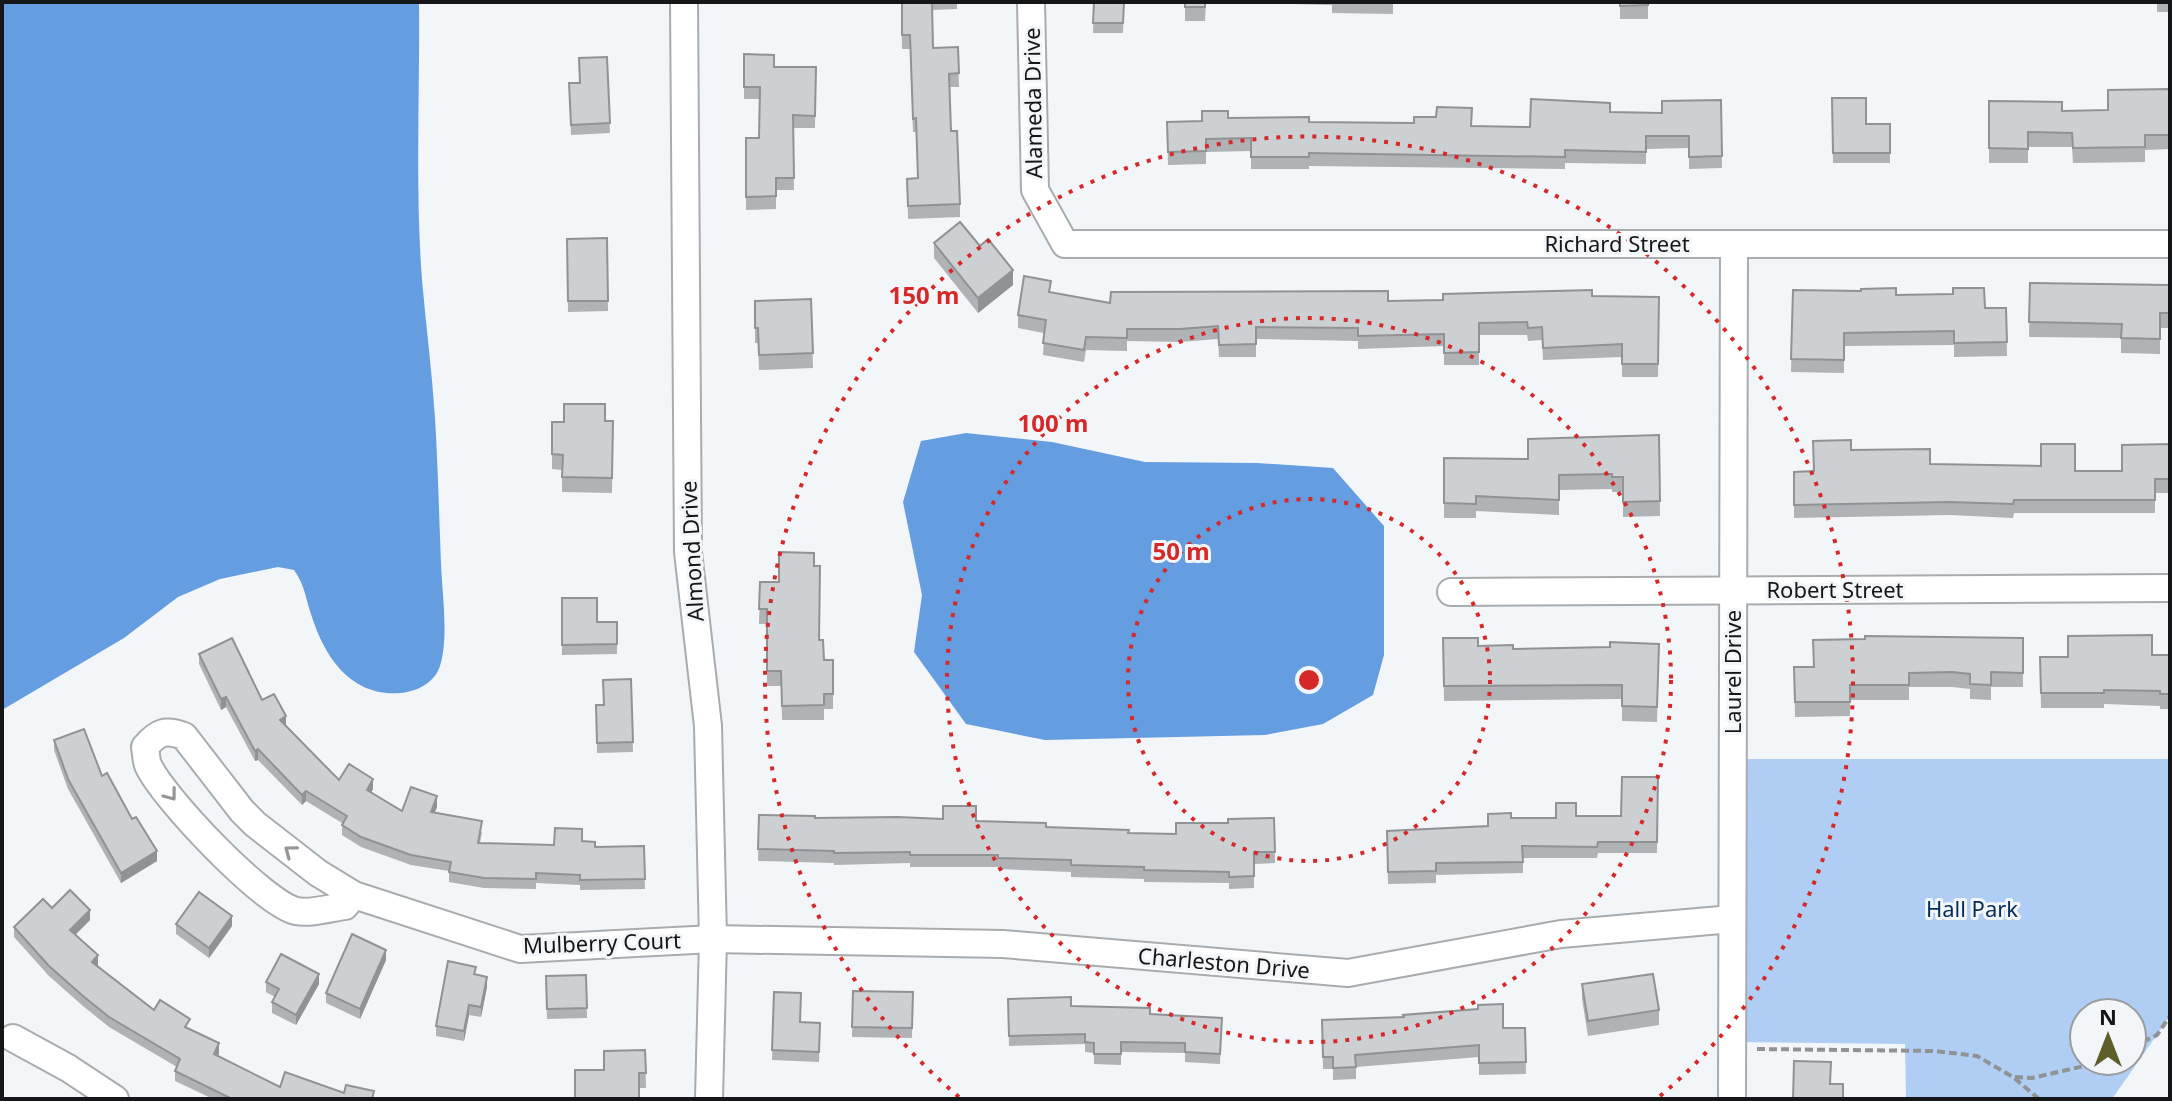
<svg xmlns="http://www.w3.org/2000/svg" width="2172" height="1101" font-family="'Noto Sans',sans-serif">
<style>
.green{fill:#b0cef4;fill-rule:evenodd}
.water{fill:#659de1}
.lines{fill:none;stroke-linecap:round;stroke-linejoin:round}
.minor-casing{stroke:#a9acaf;stroke-width:30}
.path{stroke:#909294;stroke-width:4;stroke-dasharray:8 4;stroke-linecap:butt}
.minor{stroke:#fff;stroke-width:26}
.wall{fill:#b0b3b5}
.shaded-wall{fill:#909294}
.building{fill:#cdd0d3;stroke:#909294;stroke-width:2}
.oneway{stroke:#969697}
.ring{fill:none;stroke:#d62828;stroke-width:4;stroke-dasharray:4 8}
.labels{text-anchor:middle;stroke-width:6;stroke-linejoin:round;paint-order:stroke}
.street-label{font-size:22px;fill:#151617;stroke:#f3f6f9}
.park-label{font-size:22px;fill:#032c57;stroke:#f3f6f9}
.centre{fill:#d62828;stroke:#f3f6f9;stroke-width:4}
.ring-label{font-size:24px;text-anchor:middle;font-weight:bold;fill:#d62828;stroke:#f3f6f9;stroke-width:6;stroke-linejoin:round;paint-order:stroke}
</style>
<rect width="100%" height="100%" fill="#f3f6f9"/>
<path class="green" d="M1733 759H2170V1016L2112 1099H1906L1905 1044 1732 1042ZM2084 1013H2132V1061H2084Z"/>
<g class="water">
<path d="M2 2H419C420 95 415 187 422 280 426 326 432 372 435 418 438 467 439 515 441 563 442 593 449 638 440 666 430 696 386 699 362 686 335 672 320 643 311 614 305 596 305 586 294 570L278 567 239 575 220 579 178 597 124 638 2 710Z"/>
<polygon points="966,433 1052,442 1145,462 1257,463 1333,468 1384,526 1384,655 1373,695 1323,724 1265,735 1045,740 966,724 914,652 922,595 903,502 921,441"/>
</g>
<g class="lines">
<g class="minor-casing">
<g id="minor">
<polyline points="684,2 688,552 708,726 713,939 709,1099"/>
<polyline points="1031,2 1035,190 1065,244 2170,244"/>
<polyline points="1451,592 2170,588"/>
<path d="M354 895 345 906C330 908 311 914 296 911 262 902 163 798 148 765 146 760 146 752 145 747 158 732 165 729 184 736L242 811 255 824 318 873 354 895 520 949 713 939 1003 944 1348 973 1561 934 1732 919"/>
<polyline points="13,1038 68,1068 115,1099"/>
<polyline points="1732,1099 1734,244"/>
</g>
</g>
<g class="path">
<polyline points="2132,1047 2157,1035 2170,1016"/>
<polyline points="1757,1049 1935,1051 1977,1056 2013,1077"/>
<polyline points="2039,1099 2013,1077 2032,1078 2106,1061"/>
</g>
<use href="#minor" class="minor"/>
</g>
<g class="wall">
<polygon points="901,2 957,2 957,9 932,10 933,48 958,47 959,87 949,87 951,131 960,204 960,217 908,219 907,179 918,178 916,132 913,132 910,49 902,49"/>
<polygon points="1094,2 1124,2 1123,33 1093,33"/>
<polygon points="1185,2 1393,2 1393,14 1332,13 1332,5 1206,2 1205,21 1185,21"/>
<rect x="1620" y="2" width="28" height="17"/>
<rect x="2157" y="2" width="13" height="10"/>
<polygon points="744,54 774,67 816,67 815,128 793,128 794,190 776,190 776,209 746,210 746,138 759,138 760,99 744,99"/>
<polygon points="607,57 610,133 571,135 569,83 579,83"/>
<polygon points="2170,89 2170,149 2145,150 2145,162 2073,163 2072,147 2028,147 2028,163 1989,163 1989,101 2062,111 2108,110"/>
<polygon points="1832,98 1866,124 1890,124 1890,163 1833,163"/>
<polygon points="1721,100 1722,168 1689,169 1689,148 1646,149 1646,164 1565,163 1565,169 1309,166 1309,169 1251,169 1251,151 1206,152 1206,164 1168,165 1167,122 1202,121 1228,118 1309,122 1530,127 1610,112 1662,113"/>
<polygon points="607,238 608,311 568,312 567,239"/>
<polygon points="934,243 980,246 1013,285 978,313 934,258"/>
<polygon points="2030,283 2170,285 2170,328 2160,328 2160,354 2121,353 2121,338 2029,337"/>
<polygon points="1793,290 1861,291 1985,308 2006,308 2007,356 1954,357 1954,345 1844,346 1844,373 1791,372"/>
<polygon points="1051,293 1110,303 1388,301 1592,296 1659,297 1658,377 1622,377 1622,357 1543,360 1542,340 1528,341 1527,335 1479,335 1479,365 1444,365 1444,346 1358,349 1358,341 1256,339 1256,357 1219,357 1218,339 1180,342 1127,341 1127,351 1086,350 1084,362 1043,355 1044,333 1018,328 1018,315"/>
<polygon points="811,299 813,368 759,370 758,343 755,343 755,301"/>
<polygon points="613,421 612,493 562,492 562,470 552,469 552,422"/>
<polygon points="1659,435 1660,516 1623,517 1623,492 1612,492 1612,489 1559,490 1559,515 1476,511 1476,518 1444,518 1444,458 1528,459"/>
<polygon points="2170,444 2170,493 2155,493 2155,513 2014,513 2013,518 1950,515 1794,518 1794,472 1814,471 1851,450 1930,464 2075,471 2122,471"/>
<polygon points="814,566 819,640 824,660 833,660 833,709 824,709 824,720 782,720 781,686 767,686 767,624 759,624 760,582 779,582"/>
<polygon points="562,598 597,622 617,622 617,654 562,655"/>
<polygon points="1443,638 1478,646 1513,649 1610,647 1659,644 1657,722 1622,721 1622,699 1444,701"/>
<polygon points="2023,638 2023,687 1991,687 1991,700 1970,699 1970,689 1952,687 1909,687 1909,700 1850,700 1850,716 1795,717 1794,667 1814,667"/>
<polygon points="199,654 262,700 339,780 373,789 371,792 402,811 437,807 434,813 482,832 480,843 554,845 582,841 595,847 644,846 645,889 580,890 580,885 536,883 536,889 484,888 449,882 449,871 411,865 361,847 342,835 342,823 306,801 302,805 258,760 255,761 226,707 221,710 199,664"/>
<polygon points="2152,655 2170,655 2170,709 2160,709 2160,706 2104,704 2104,708 2041,708 2040,657"/>
<polygon points="631,679 633,752 597,753 596,705 604,705"/>
<polygon points="54,740 102,776 157,861 121,883 68,789 54,750"/>
<polygon points="1658,777 1657,853 1598,853 1597,858 1523,858 1523,873 1436,875 1436,883 1388,884 1387,831 1488,826 1556,818 1621,816"/>
<polygon points="759,815 815,818 976,821 1128,833 1176,834 1228,823 1274,818 1275,863 1254,864 1254,888 1229,889 1229,883 1144,882 1144,879 1071,877 1071,872 998,869 998,867 910,867 910,863 834,865 834,863 758,861"/>
<polygon points="52,908 90,920 75,935 97,966 154,1010 190,1029 219,1053 218,1056 280,1087 344,1093 374,1099 213,1099 175,1081 175,1071 177,1067 109,1027 83,1006 49,976 14,937 14,927"/>
<polygon points="176,924 232,926 209,958 176,934"/>
<polygon points="386,960 360,1019 326,1003 326,993"/>
<polygon points="476,975 487,987 481,1017 469,1015 464,1041 436,1036 436,1026"/>
<polygon points="586,975 587,1018 547,1019 546,976"/>
<polygon points="266,982 319,984 296,1025 272,1013 272,1002 275,997 266,992"/>
<polygon points="1582,984 1659,1010 1659,1025 1588,1036 1582,999"/>
<polygon points="853,991 913,992 912,1038 852,1037"/>
<polygon points="774,992 800,1022 820,1023 819,1062 772,1060"/>
<polygon points="1008,999 1150,1014 1222,1018 1220,1064 1185,1062 1185,1053 1121,1052 1121,1065 1094,1064 1094,1053 1085,1052 1085,1044 1009,1046"/>
<polygon points="1322,1020 1503,1028 1525,1028 1526,1074 1479,1075 1479,1057 1356,1067 1356,1079 1333,1080 1333,1069 1323,1069"/>
<polygon points="645,1050 646,1088 639,1088 639,1099 575,1099 575,1070 604,1070"/>
</g>
<g class="shaded-wall">
<polygon points="1013,270 1013,285 978,313 978,298"/>
<polygon points="226,697 226,707 221,710 221,699"/>
<polygon points="286,716 286,726 280,720"/>
<polygon points="258,749 258,760 255,761 255,751"/>
<polygon points="373,779 373,789 367,800 367,790"/>
<polygon points="306,791 306,801 302,805 302,795"/>
<polygon points="437,796 437,807 431,822 431,812"/>
<polygon points="157,851 157,861 121,883 121,873"/>
<polygon points="90,910 90,920 70,940 70,930"/>
<polygon points="232,916 232,926 209,958 209,948"/>
<polygon points="386,950 386,960 360,1019 360,1009"/>
<polygon points="98,955 98,966 92,962"/>
<polygon points="319,974 319,984 296,1025 296,1015"/>
<polygon points="487,977 487,987 481,1017 481,1007"/>
<polygon points="469,1005 469,1015 464,1041 464,1031"/>
<polygon points="219,1043 219,1053 214,1064 214,1054"/>
</g>
<g class="building">
<polygon points="902,2 932,2 933,48 958,47 959,73 949,74 951,131 957,131 960,204 908,206 907,179 918,178 916,118 913,119 910,35 902,35"/>
<polygon points="1094,2 1124,2 1123,23 1093,23"/>
<rect x="1185" y="2" width="20" height="5"/>
<polygon points="1620,2 1648,2 1648,5 1620,6"/>
<polygon points="744,54 774,55 774,67 816,67 815,116 793,115 794,178 776,178 776,196 746,197 746,138 759,138 760,87 744,87"/>
<polygon points="607,57 610,123 571,125 569,83 580,83 579,58"/>
<polygon points="2170,89 2170,135 2145,135 2145,147 2073,148 2072,133 2028,132 2028,149 1989,148 1989,101 2062,102 2062,111 2108,110 2108,90"/>
<polygon points="1832,98 1866,98 1866,124 1890,124 1890,153 1833,153"/>
<polygon points="1531,99 1610,103 1610,112 1662,113 1662,101 1721,100 1722,156 1689,157 1689,136 1646,136 1646,152 1565,150 1565,157 1309,153 1309,157 1251,157 1251,138 1206,139 1206,151 1168,152 1167,122 1202,121 1202,111 1228,111 1228,118 1309,117 1309,122 1414,123 1414,117 1436,117 1437,107 1472,108 1471,126 1530,127"/>
<polygon points="960,222 980,246 988,239 1013,270 978,298 934,243"/>
<polygon points="607,238 608,301 568,301 567,239"/>
<polygon points="1024,276 1051,281 1049,292 1110,303 1111,292 1388,291 1388,301 1443,300 1443,294 1592,290 1592,296 1659,297 1658,364 1622,364 1622,344 1543,348 1542,327 1528,328 1527,322 1479,323 1479,352 1444,353 1444,334 1358,336 1358,328 1256,327 1256,344 1219,345 1218,326 1180,329 1127,329 1127,338 1086,337 1084,350 1043,343 1046,320 1018,315"/>
<polygon points="2030,283 2170,285 2170,313 2160,313 2160,339 2121,338 2122,324 2029,322"/>
<polygon points="1896,288 1896,295 1953,294 1953,288 1984,288 1985,308 2006,308 2007,342 1954,343 1954,331 1844,333 1844,360 1791,359 1793,290 1861,291 1861,289"/>
<polygon points="811,299 813,353 759,355 758,328 755,328 755,301"/>
<polygon points="564,404 605,404 605,421 613,421 612,478 562,477 563,455 552,454 552,422 564,422"/>
<polygon points="1659,435 1660,501 1623,502 1623,477 1612,477 1612,474 1559,475 1559,500 1476,496 1476,504 1444,503 1444,458 1528,459 1528,439"/>
<polygon points="1851,440 1851,450 1930,449 1930,464 2041,466 2041,444 2075,444 2075,471 2122,471 2122,445 2170,444 2170,479 2155,479 2155,500 2014,500 2013,504 1950,502 1794,505 1794,472 1814,471 1813,441"/>
<polygon points="779,552 814,553 814,566 820,566 819,640 823,640 824,660 833,660 833,694 824,694 824,705 782,706 781,671 767,671 767,609 759,609 760,582 779,582"/>
<polygon points="562,598 597,598 597,622 617,622 617,644 562,645"/>
<polygon points="2152,635 2152,655 2170,655 2170,694 2160,694 2160,691 2104,690 2104,693 2041,693 2040,657 2068,657 2068,636"/>
<polygon points="1865,636 2023,638 2023,673 1991,672 1991,685 1970,684 1970,674 1952,672 1909,673 1909,685 1850,685 1850,702 1795,702 1794,667 1814,667 1813,640 1865,639"/>
<polygon points="232,638 262,700 274,694 286,716 280,720 339,780 349,764 373,779 367,790 402,811 411,787 437,796 431,812 482,821 478,843 554,845 555,828 582,829 582,841 595,842 595,847 644,846 645,879 580,880 580,875 536,873 536,879 484,878 449,872 451,862 411,855 361,837 342,825 347,816 306,791 302,795 258,749 255,751 226,697 221,699 199,654"/>
<polygon points="1443,638 1478,638 1478,646 1513,645 1513,649 1610,647 1610,642 1659,644 1657,707 1622,706 1622,685 1444,686"/>
<polygon points="631,679 633,742 597,743 596,705 604,705 603,680"/>
<polygon points="84,729 102,776 107,773 132,819 136,817 157,851 121,873 68,779 54,740"/>
<polygon points="1622,777 1658,777 1657,842 1598,842 1597,847 1522,846 1523,862 1436,863 1436,871 1388,872 1387,831 1488,826 1488,814 1511,813 1511,818 1556,818 1556,803 1576,803 1576,816 1621,816"/>
<polygon points="943,806 976,806 976,821 1046,823 1046,827 1129,830 1128,833 1176,834 1176,823 1228,823 1228,819 1274,818 1275,852 1254,852 1254,876 1229,877 1229,872 1144,870 1144,867 1071,865 1071,860 998,858 998,855 910,855 910,852 834,853 834,851 758,849 759,815 815,816 815,818 898,817 943,819"/>
<polygon points="70,890 90,910 70,930 98,955 92,962 154,1010 160,1000 190,1019 185,1027 219,1043 214,1054 280,1087 285,1072 344,1093 346,1085 374,1091 372,1099 232,1099 175,1071 180,1059 109,1017 83,996 49,966 14,927 43,899 52,908"/>
<polygon points="199,892 232,916 209,948 176,924"/>
<polygon points="352,934 386,950 360,1009 326,993"/>
<polygon points="281,954 319,974 296,1015 272,1002 279,989 266,982"/>
<polygon points="448,961 476,967 474,974 487,977 481,1007 469,1005 464,1031 436,1026"/>
<polygon points="1653,974 1659,1010 1588,1021 1582,984"/>
<polygon points="586,975 587,1008 547,1009 546,976"/>
<polygon points="853,991 913,992 912,1028 852,1027"/>
<polygon points="774,992 801,993 800,1022 820,1023 819,1052 772,1050"/>
<polygon points="1071,997 1071,1006 1150,1008 1150,1014 1222,1018 1220,1054 1185,1052 1185,1043 1121,1042 1121,1054 1094,1054 1094,1043 1085,1042 1085,1034 1009,1036 1008,999"/>
<polygon points="1503,1004 1503,1028 1525,1028 1526,1062 1479,1063 1479,1045 1355,1055 1356,1067 1333,1068 1333,1057 1323,1057 1322,1020 1404,1017 1403,1015 1478,1009 1478,1005"/>
<polygon points="645,1050 646,1073 639,1073 639,1098 575,1098 575,1070 604,1070 604,1051"/>
<polygon points="1794,1061 1831,1062 1830,1084 1843,1084 1843,1099 1793,1099"/>
</g>
<defs><path id="oneway-chevron" d="M-2-3.5L2.5 0L-2 3.5" fill="none" stroke-width="1.6" stroke-linecap="round" stroke-linejoin="round" transform="scale(2)"/></defs>
<g class="oneway">
<use href="#oneway-chevron" transform="translate(171 795) rotate(53)"/>
<use href="#oneway-chevron" transform="translate(290 851) rotate(-143)"/>
</g>
<g class="ring">
<circle cx="1309" cy="680" r="181"/>
<circle cx="1309" cy="680" r="362"/>
<path d="M959 1097A544 544 0 1 1 1659 1097"/>
</g>
<g class="labels">
<g class="street-label">
<text transform="translate(1033 103) rotate(-91)" y="8">Alameda Drive</text>
<text x="1617" y="252">Richard Street</text>
<text transform="translate(692 551) rotate(-93)" y="8">Almond Drive</text>
<text x="1835" y="598">Robert Street</text>
<text transform="translate(1733 672) rotate(-90)" y="8">Laurel Drive</text>
<text transform="translate(602 943) rotate(-2)" y="8">Mulberry Court</text>
<text transform="translate(1224 963) rotate(5)" y="8">Charleston Drive</text>
</g>
<g class="park-label">
<text x="1972" y="917">Hall Park</text>
</g>
</g>
<circle cx="1309" cy="680" r="12" class="centre"/>
<g class="ring-label">
<text x="924" y="304">150 m</text>
<text x="1053" y="432">100 m</text>
<text x="1181" y="560">50 m</text>
</g>
<rect width="2172" height="1101" fill="none" stroke="#151617" stroke-width="8"/>
<g transform="translate(2108 1037)"><circle r="38" fill="#f3f6f9" stroke="#9a9c9f" stroke-width="2"/>
<path d="M0-6L14 30L0 20L-14 30Z" fill="#5f5d2a"/>
<text y="-12" font-size="22" font-weight="bold" text-anchor="middle" fill="#151617">N</text>
</g>
</svg>
